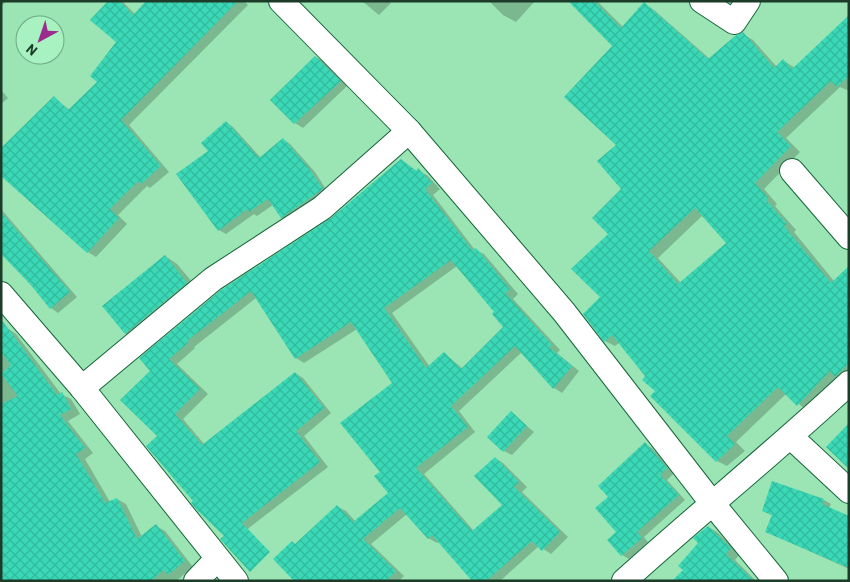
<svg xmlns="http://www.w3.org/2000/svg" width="850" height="582" font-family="Barlow,sans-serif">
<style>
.shadow{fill:#0003;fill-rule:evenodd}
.building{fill:url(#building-cross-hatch);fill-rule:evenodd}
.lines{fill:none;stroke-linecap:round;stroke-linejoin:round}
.minor-casing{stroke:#15653b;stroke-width:26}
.minor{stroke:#fff;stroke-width:24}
</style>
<defs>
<pattern id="building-cross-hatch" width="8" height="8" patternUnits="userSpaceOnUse" patternTransform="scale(1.25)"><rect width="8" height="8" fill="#3ad8b6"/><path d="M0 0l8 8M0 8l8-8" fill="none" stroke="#32ba9c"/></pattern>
</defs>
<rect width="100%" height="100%" fill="#9ae5b3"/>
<g class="shadow">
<polygon points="1,1 7,1 1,6"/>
<polygon points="110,1 122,1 135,14 212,1 244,1 248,5 129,125 169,172 150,188 147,186 118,215 127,224 96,257 88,252 54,98 70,110 98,82 118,42"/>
<polygon points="362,1 389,1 391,3 379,15"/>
<polygon points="489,1 535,1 516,22 503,15"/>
<path d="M569 1H597L623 27 644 4 654 10 710 59 743 34 753 40 777 67 784 61 795 68 849 17V91L840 87 786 138 800 152 764 189 777 204 775 206 796 230 794 232 834 281 849 276V374L808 411 786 394 736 442 745 451 727 466 717 461 657 391 620 342 615 346 605 341 602 297 610 234 622 189 617 145 614 46ZM703 215 727 243 681 283 658 258Z"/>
<polygon points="316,57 323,61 347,86 303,128 295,123 272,100"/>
<polygon points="1,90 8,98 1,104"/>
<polygon points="226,122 233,127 261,158 283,139 290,144 315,172 329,194 289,222 282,218 273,205 257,216 254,214 226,234 219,230 209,151"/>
<path d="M401 160 417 171 427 175 440 189 433 195 475 250 484 254 518 294 513 299 560 350 557 353 579 371 562 393 554 388 522 352 459 411 475 432 424 474 474 531 504 505 495 458 503 463 527 487 522 492 568 537 551 554 539 546 500 581H474L439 541 437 543 428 538 407 514 371 544 404 576 399 581H350L292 542 296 544 338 507 346 511 356 522 390 493 381 472 394 383 357 329 304 363 296 358 256 298 194 347 195 348 177 364 208 394 183 419 205 445 295 373 303 378 331 413 304 436 328 467 250 527 235 542 195 501 158 436 152 371 141 358 332 219ZM457 266 496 312 505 327 463 369 444 353 430 367 392 313Z"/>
<polygon points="1,209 77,297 58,313 51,308 1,251"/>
<polygon points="165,256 177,264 199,290 138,341 126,334 104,306"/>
<polygon points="7,328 16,334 61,394 71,399 80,414 68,421 93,453 85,459 110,502 117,499 126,504 142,537 156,526 165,531 193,567 176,581 1,581 1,333"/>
<polygon points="511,413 534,432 512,455 504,451"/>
<polygon points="645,444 652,448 674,473 667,480 685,500 644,537 648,542 629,559 622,555 609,540 618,532 610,497"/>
<polygon points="824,500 831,504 829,508 849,517 849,569 774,535 773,516 763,511"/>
<polygon points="708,527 717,532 740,554 735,560 756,581 674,581 684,570"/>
</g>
<g class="building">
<polygon points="108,1 120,1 133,15 146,1 238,1 121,120 161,166 141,184 138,181 110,209 119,218 87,253 1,176 1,148 54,96 68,110 97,82 90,76 116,42 90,20"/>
<path d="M568 1H594L621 28 644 2 708 59 735 36 743 32 774 68 783 59 792 69 849 15V76L837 87 831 81 777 132 791 146 755 183 768 198 766 200 787 224 784 226 831 283 849 266V363L835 377 830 371 797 406 778 387 727 436 735 444 716 462 650 396 655 391 642 380 645 376 612 335 604 342 583 314 600 297 571 269 608 234 592 218 621 189 597 161 616 145 564 97 612 46ZM695 208 726 243 678 284 649 251Z"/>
<polygon points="315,56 341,81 294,124 270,100"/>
<polygon points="226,121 259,158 283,138 307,166 323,189 281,218 268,199 249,212 247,209 218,231 176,174 208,151 201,143"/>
<path d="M401 159 416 171 418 168 432 183 425 189 472 250 476 248 510 289 505 293 552 345 549 347 572 366 553 389 515 346 451 406 468 427 416 468 472 531 502 505 474 476 495 457 519 482 514 487 560 532 542 551 532 541 486 581H472L432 535 428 539 400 508 363 539 396 571 386 581H294L273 559 292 541 295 544 337 505 353 522 388 493 374 476 380 472 340 423 392 383 351 322 295 359 251 291 187 341 188 343 169 359 200 389 175 414 202 445 295 372 324 408 296 431 320 462 242 523 270 552 250 572 220 539 224 536 195 508 191 503 193 501 146 446 157 436 120 400 150 371 139 358 221 290 331 218ZM451 260 494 312 492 314 503 327 461 369 444 352 426 368 384 308Z"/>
<polygon points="1,212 70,292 50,309 31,285 1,254"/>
<polygon points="165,255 187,283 125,334 102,306"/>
<polygon points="1,319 57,395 62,392 71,409 60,415 85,448 76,454 105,503 117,498 137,539 156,524 185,561 168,575 164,570 151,581 1,581 1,404 18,396 1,374 11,365 1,352"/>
<polygon points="511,411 527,426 503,452 487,437"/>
<polygon points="849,423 849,469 826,447"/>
<polygon points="645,442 667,468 660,475 679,495 637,532 642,538 621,556 607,540 616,532 595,508 608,497 598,486"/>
<polygon points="772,481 824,499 822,504 849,516 849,568 765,532 772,515 762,511"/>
<polygon points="708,526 731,548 726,554 754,581 672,581 683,570 678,566 698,543 693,538"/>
</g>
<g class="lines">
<g class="minor-casing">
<g id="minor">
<polyline points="281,1 409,131 564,312 712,503 776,581"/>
<polyline points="702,1 734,22 748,1"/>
<polyline points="792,171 849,237"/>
<polyline points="1,294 82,388 236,581"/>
<polyline points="82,388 213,279 322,208 409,131"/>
<polyline points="791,437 849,491"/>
<polyline points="196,581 217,559"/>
<path d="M624 581C698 514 776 451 849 383"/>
</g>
</g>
<use href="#minor" class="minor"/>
</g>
<rect width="850" height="582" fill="none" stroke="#1c3b28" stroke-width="5"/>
<g transform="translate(40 40) rotate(220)"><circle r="24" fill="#a7f2c0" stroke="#6fa983"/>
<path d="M0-4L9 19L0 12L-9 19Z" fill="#9c2c8b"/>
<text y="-8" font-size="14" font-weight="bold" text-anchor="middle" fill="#1c3b28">N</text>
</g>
</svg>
